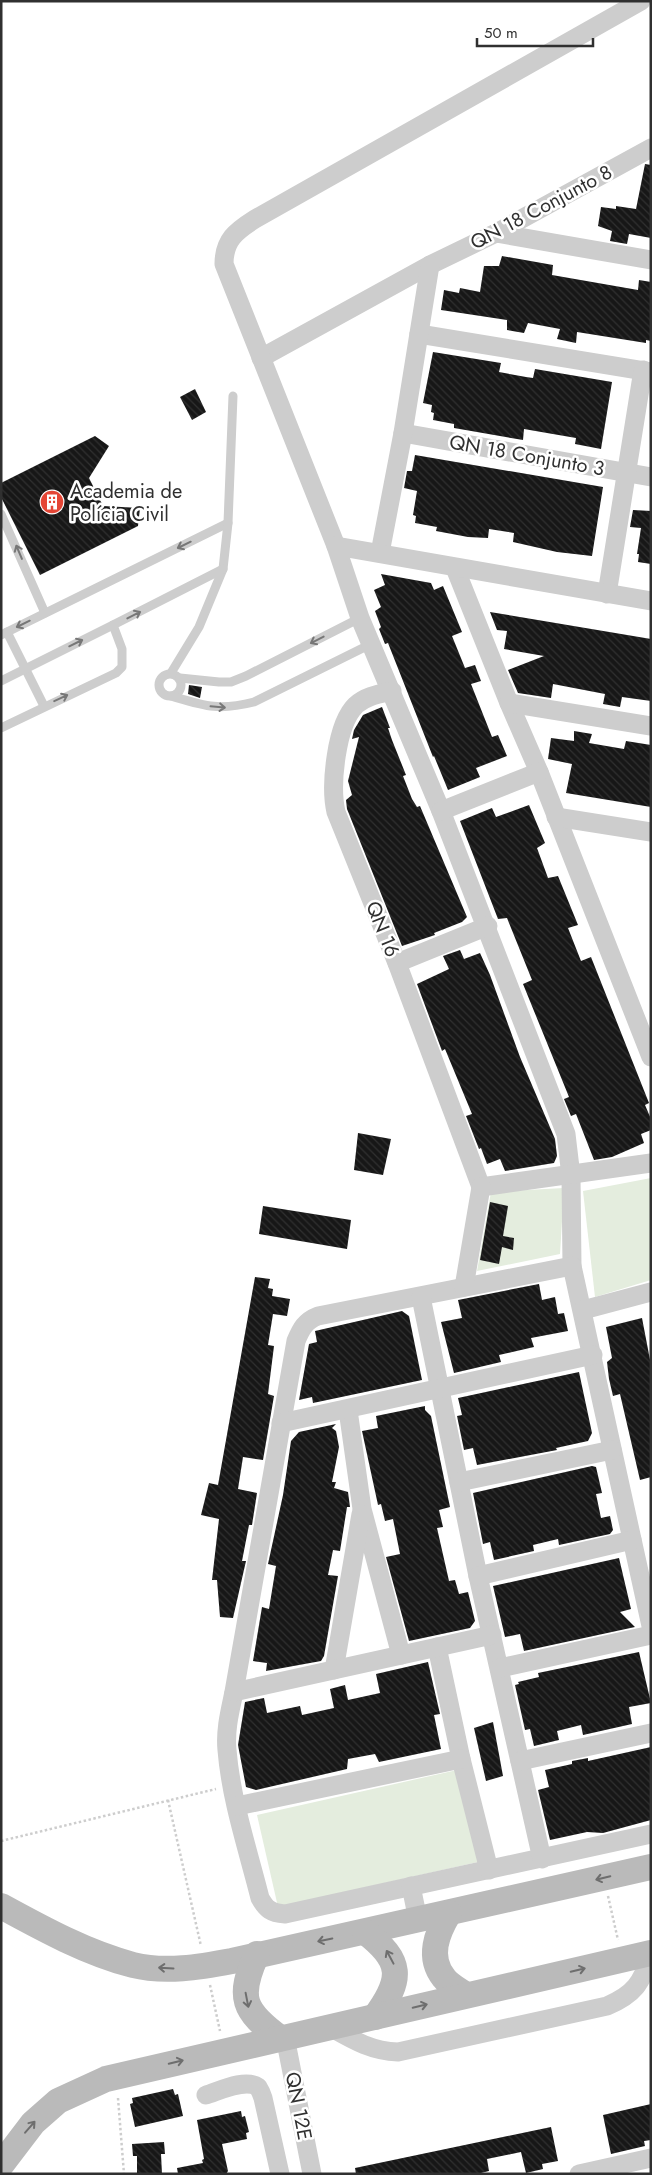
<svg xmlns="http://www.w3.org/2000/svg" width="652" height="2175" font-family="Jost,sans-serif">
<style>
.green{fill:#e4edde}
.building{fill:url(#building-back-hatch)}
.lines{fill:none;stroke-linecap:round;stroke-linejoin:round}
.path{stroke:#cdcdcd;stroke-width:2.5;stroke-dasharray:2.5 2.5;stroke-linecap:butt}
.service{stroke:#cdcdcd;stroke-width:9}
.minor{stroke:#cdcdcd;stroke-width:19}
.secondary{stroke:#bababa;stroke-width:26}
.oneway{stroke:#777}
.oneway2{stroke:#6e6e6e}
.labels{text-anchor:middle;stroke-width:5;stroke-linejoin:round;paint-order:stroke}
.street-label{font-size:20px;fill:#303030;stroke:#fff}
.poi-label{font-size:20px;fill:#303030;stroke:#fff;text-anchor:start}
</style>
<defs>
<pattern id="building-back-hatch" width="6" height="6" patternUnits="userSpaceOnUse" patternTransform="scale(1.25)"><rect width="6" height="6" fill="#171717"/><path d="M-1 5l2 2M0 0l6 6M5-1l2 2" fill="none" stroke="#303030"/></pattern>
</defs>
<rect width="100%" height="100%" fill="#fff"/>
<g class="green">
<polygon points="651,1178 651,1280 595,1297 583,1191"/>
<polygon points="564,1188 560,1254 477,1271 491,1192"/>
<polygon points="457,1770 478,1862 278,1907 257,1815"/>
</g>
<g class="building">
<polygon points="645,164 651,165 651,238 629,234 627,244 610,241 612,231 598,226 601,207 616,209 616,206 636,209"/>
<polygon points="502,256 553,265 552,275 638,290 639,280 651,282 651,341 646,340 646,343 577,332 576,343 557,339 560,329 528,323 524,333 507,330 507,320 441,310 444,290 459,293 460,288 480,292 484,266 499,266"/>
<polygon points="433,352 501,363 499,372 526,377 533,378 535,369 612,382 601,449 575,444 576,438 547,433 524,429 523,440 454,428 454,424 433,420 434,413 431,412 432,405 423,403"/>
<polygon points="195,389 206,412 192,420 180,397"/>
<polygon points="95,436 109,446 89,478 103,506 140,508 138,526 40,575 1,497 1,483"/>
<polygon points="415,455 603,487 592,556 557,552 513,542 514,533 489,529 488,538 468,537 436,531 437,527 415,523 416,516 413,515 417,491 404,488 407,471 412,471"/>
<polygon points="633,510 651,511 651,564 638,562 639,554 637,554 641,528 630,527"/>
<polygon points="381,574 431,583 434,590 443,586 462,632 452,636 465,668 475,665 481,681 471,684 492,737 498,735 507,756 476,768 480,777 448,790 434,756 433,757 388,643 385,644 379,629 381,627 375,611 381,607 374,590 385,585"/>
<polygon points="490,612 651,639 651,701 622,697 620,707 603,704 605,694 553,684 551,698 518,693 508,670 544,656 504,649 507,631 497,630"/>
<polygon points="189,685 202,687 200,698 188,694"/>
<polygon points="382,707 390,728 388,728 392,740 406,775 403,776 412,799 417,807 420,806 467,917 462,922 434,933 435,935 402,946 347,809 346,800 352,795 348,781 359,737 352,739 354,730 363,715"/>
<polygon points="574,731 592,734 589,743 624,749 626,741 651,745 651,807 566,793 572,764 548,759 551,738 574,741"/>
<polygon points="529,805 545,843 537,848 548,878 558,876 578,925 568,928 581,961 591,957 649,1103 645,1105 651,1119 651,1130 641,1134 644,1143 612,1157 594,1160 576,1114 571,1116 564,1099 569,1097 523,984 532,980 507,918 498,919 460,821 492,808 496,817"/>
<polygon points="460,950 464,959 480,953 490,975 520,1057 555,1139 557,1156 554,1163 505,1171 500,1159 487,1164 481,1148 479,1149 466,1116 472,1114 445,1049 442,1051 417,984 449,969 443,956"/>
<polygon points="358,1133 391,1139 383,1175 354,1170"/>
<polygon points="490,1202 508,1206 503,1236 514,1238 513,1250 502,1247 499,1264 480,1260"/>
<polygon points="263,1206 351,1220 347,1249 259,1234"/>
<polygon points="255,1277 270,1279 268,1288 273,1289 272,1296 290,1299 287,1316 273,1314 268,1345 274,1346 268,1394 274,1396 263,1460 243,1457 238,1489 257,1493 252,1525 249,1525 242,1561 246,1561 233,1618 220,1617 217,1580 212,1580 219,1519 201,1515 209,1483 218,1485"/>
<polygon points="539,1284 542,1300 555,1297 558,1314 564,1313 568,1331 531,1338 534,1347 499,1355 501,1362 454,1373 441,1322 462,1318 458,1300"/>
<polygon points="402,1311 409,1316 422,1380 313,1403 312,1397 299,1400 309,1344 317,1342 315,1331"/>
<polygon points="642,1318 651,1365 651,1477 640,1480 620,1394 613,1396 609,1379 607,1362 612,1358 606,1327"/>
<polygon points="579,1372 592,1433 588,1441 556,1448 557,1450 477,1465 473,1448 464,1450 457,1416 462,1415 458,1398"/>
<polygon points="425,1406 425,1410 431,1416 450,1507 439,1510 443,1527 437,1528 449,1581 455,1580 459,1594 468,1592 475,1621 470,1628 409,1641 386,1557 400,1554 393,1519 385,1521 381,1504 378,1505 362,1431 378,1428 376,1416"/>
<polygon points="336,1424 332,1428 336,1431 339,1447 332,1482 336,1482 334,1488 348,1492 350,1507 347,1507 340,1551 333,1550 328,1575 338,1576 324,1656 321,1661 266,1671 267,1663 253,1661 262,1607 269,1609 276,1566 268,1564 283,1495 291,1441 299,1432"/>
<polygon points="592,1466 596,1467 602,1493 596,1494 601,1518 610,1516 613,1530 610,1534 559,1545 558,1539 533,1545 534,1551 494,1560 490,1542 483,1544 473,1493"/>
<polygon points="619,1558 631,1609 620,1612 635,1627 524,1651 520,1634 505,1637 493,1586"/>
<polygon points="639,1652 651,1703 629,1707 632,1724 583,1735 581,1725 557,1731 559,1740 534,1746 530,1729 525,1730 515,1685 519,1684 518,1682 539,1677 538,1673"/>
<polygon points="428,1662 440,1714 434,1715 441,1749 379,1762 375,1754 348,1759 347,1769 256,1790 246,1787 238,1745 245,1702 264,1698 267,1713 300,1706 302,1715 334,1708 330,1689 345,1685 348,1700 380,1693 376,1674"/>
<polygon points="493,1722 503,1776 486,1781 474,1728"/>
<polygon points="651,1747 651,1820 603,1833 587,1832 550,1840 538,1790 549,1787 545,1770 572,1764 572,1761 588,1758 588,1761"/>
<polygon points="173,2089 175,2095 178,2094 183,2116 135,2127 130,2104 133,2103 132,2098"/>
<polygon points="651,2104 651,2140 644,2141 645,2146 611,2154 603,2115"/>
<polygon points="241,2111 242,2117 245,2116 249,2132 246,2133 247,2139 222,2144 228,2171 226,2174 178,2174 177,2168 203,2163 202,2160 204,2159 197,2120"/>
<polygon points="551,2127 558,2161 542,2164 543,2169 526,2173 521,2152 487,2159 489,2171 477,2174 356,2174 355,2168"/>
<polygon points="164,2142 165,2154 161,2154 162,2174 137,2174 137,2156 133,2156 132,2144"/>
</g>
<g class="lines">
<g class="path">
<polyline points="168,1800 201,1946"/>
<polyline points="1,1841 216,1789"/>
<polyline points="608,1896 618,1940"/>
<polyline points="210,1985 220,2031"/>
<polyline points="118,2098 124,2174"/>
</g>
<g class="service">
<polyline points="1,514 45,613"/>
<polyline points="7,632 44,706"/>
<polyline points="1,635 228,523"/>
<polyline points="171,673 199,627 223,569 228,523 233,396"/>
<circle cx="170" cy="685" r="11"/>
<polyline points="180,678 219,682 231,682 246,676 360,618"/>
<polyline points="1,681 113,625"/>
<path d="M171 696C205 706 218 711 254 702L371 644"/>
<polyline points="1,728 116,673 122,667 122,649 113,625 223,569"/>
</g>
<g class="minor">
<polyline points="496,233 651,260"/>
<polyline points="419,334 651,372"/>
<polyline points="261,358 430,265 496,233 651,148"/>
<polyline points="403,433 651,477"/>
<path d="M336 546 224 264C224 240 236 231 255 219L641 1"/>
<polyline points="380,553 403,433 430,265"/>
<polyline points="455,568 509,703 539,772 651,1057"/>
<polyline points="607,594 643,370"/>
<polyline points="651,601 336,546 360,618 441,811 566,1134 571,1176 572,1266 651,1626"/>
<path d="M392 691C379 694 366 696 356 705 336 724 330 786 336 812L397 963 481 1187"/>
<polyline points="509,703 651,726"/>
<polyline points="441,811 539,772"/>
<polyline points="556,817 651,832"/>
<polyline points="397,963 488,926"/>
<polyline points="481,1187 651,1163"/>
<path d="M572 1266 318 1316C305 1321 301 1329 296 1341L234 1692C230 1711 225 1730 227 1750 231 1800 248 1850 260 1898 266 1909 271 1913 285 1914L651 1834"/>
<polyline points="464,1287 481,1187"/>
<polyline points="421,1297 478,1576 542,1859"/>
<polyline points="583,1310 651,1292"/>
<polyline points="348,1410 362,1509 401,1655"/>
<polyline points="281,1423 593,1355"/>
<polyline points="459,1482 612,1450"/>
<polyline points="478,1576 632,1540"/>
<polyline points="437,1647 461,1759 489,1870"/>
<polyline points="500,1668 651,1635"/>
<polyline points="334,1670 361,1514"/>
<polyline points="234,1692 492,1635"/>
<polyline points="520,1761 651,1733"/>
<polyline points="237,1806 461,1759"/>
<polyline points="411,1886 418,1920"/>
<path d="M330 2027C353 2040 371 2051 398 2052L607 2006C635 1994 641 1983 651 1956"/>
<polyline points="285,2037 312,2174"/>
<path d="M206 2095C219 2091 245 2078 258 2087 260 2090 262 2095 263 2098L280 2174"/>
<polyline points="579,2174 651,2158"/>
</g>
<g class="secondary">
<path d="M1 1906C43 1929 87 1953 133 1965 165 1973 200 1967 232 1961L651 1867"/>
<path d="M449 1913C437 1933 427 1957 444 1978 449 1985 459 1990 466 1995"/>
<path d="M365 1932C403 1961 403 1979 375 2017"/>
<path d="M257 1954C237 1997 243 2011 280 2038"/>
<polyline points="1,2165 33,2123 58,2101 106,2079 651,1953"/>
</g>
</g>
<defs><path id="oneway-shaft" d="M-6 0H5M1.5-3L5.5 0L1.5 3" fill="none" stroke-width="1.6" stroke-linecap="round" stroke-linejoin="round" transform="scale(1.25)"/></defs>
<g class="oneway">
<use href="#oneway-shaft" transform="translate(184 545) rotate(154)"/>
<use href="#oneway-shaft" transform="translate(19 552) rotate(-113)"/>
<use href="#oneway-shaft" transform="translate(134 615) rotate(-27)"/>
<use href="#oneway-shaft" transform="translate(23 624) rotate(154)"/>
<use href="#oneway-shaft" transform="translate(317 640) rotate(153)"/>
<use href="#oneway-shaft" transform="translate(76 643) rotate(-26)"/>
<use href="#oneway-shaft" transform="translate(61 698) rotate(-25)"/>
<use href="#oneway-shaft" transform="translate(218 707) rotate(5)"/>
</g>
<g class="oneway2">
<use href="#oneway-shaft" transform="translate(603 1878) rotate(167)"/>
<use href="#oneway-shaft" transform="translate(325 1940) rotate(168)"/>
<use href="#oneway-shaft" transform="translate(390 1957) rotate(-118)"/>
<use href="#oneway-shaft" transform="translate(166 1968) rotate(-177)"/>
<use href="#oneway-shaft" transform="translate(578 1970) rotate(-13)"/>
<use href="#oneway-shaft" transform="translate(247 2000) rotate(79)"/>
<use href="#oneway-shaft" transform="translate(420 2006) rotate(-13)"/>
<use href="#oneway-shaft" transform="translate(176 2062) rotate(-14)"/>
<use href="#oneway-shaft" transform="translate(30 2127) rotate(-49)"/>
</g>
<defs>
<g id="building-disc" transform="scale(1.25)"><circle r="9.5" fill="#e44535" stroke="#fff"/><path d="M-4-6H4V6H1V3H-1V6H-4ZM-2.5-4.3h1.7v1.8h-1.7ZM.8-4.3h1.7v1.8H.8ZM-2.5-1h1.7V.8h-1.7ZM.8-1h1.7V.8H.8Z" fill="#fff"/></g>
</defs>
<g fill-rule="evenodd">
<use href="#building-disc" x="52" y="502"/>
</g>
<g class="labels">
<g class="street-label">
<text transform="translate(541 207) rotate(-28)" y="7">QN 18 Conjunto 8</text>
<text transform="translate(527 455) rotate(10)" y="7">QN 18 Conjunto 3</text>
<text transform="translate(383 929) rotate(68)" y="7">QN 16</text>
<text transform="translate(299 2106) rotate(79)" y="7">QN 12E</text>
</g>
<g class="poi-label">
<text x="70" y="498">Academia de<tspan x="70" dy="23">Polícia Civil</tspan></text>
</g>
</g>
<rect width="652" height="2175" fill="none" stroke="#303030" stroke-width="5"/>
<path d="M477 38v8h116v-8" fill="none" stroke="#303030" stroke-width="2.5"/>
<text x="484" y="38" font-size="15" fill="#303030" stroke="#ffffff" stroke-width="4" paint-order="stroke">50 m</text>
</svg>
